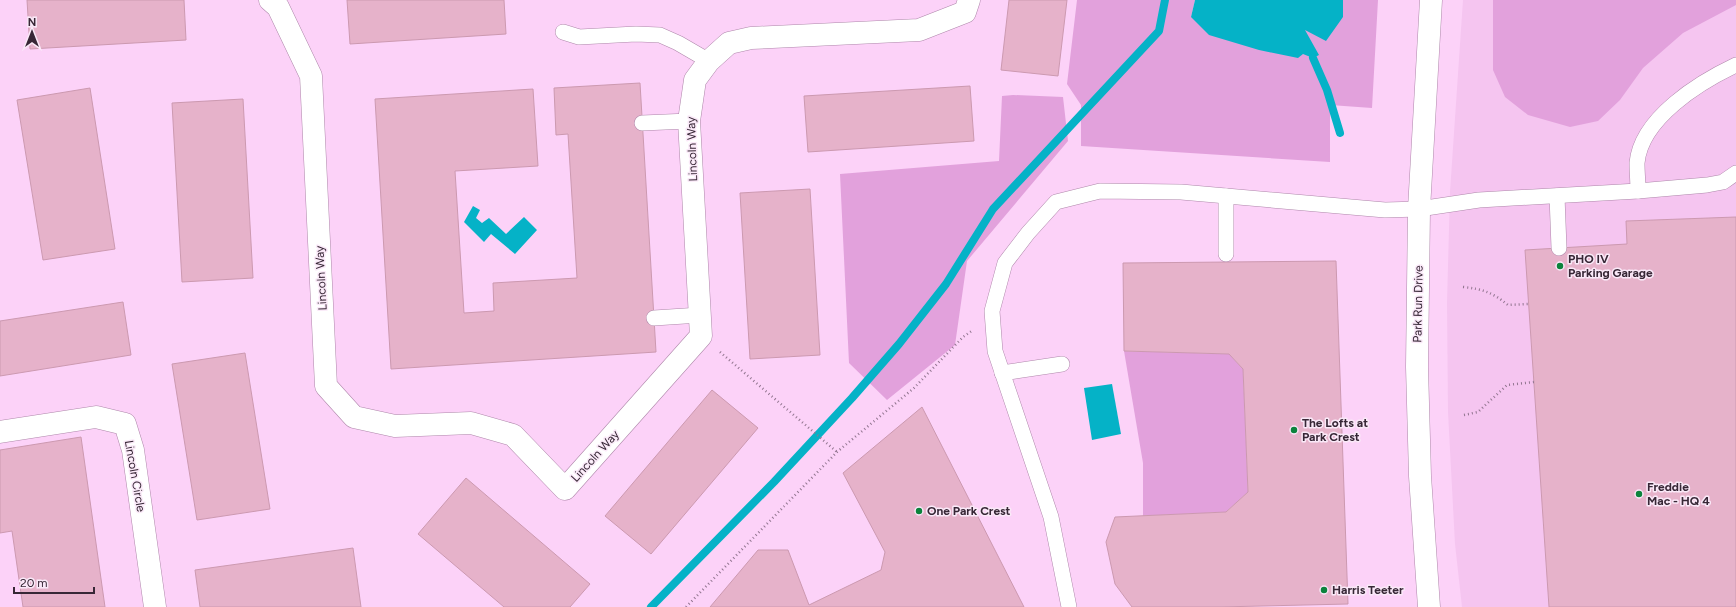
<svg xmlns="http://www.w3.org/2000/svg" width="1736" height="607" font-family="Figtree,sans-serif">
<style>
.built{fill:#f5c5f0}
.green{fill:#e2a1dc}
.water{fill:#05b2c7}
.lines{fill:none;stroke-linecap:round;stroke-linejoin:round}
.stream{stroke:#05b2c7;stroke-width:8}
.building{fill:#e6b2ca;stroke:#cc99b0}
.service-casing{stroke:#ae87aa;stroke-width:16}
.minor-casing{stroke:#ae87aa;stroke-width:23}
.tertiary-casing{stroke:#ae87aa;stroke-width:23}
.path{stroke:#927690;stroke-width:2.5;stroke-dasharray:1 3;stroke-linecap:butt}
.service{stroke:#fff;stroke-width:15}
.minor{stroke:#fff;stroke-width:22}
.tertiary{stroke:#fff;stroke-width:22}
.poi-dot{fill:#0b833c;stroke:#fae9f8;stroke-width:1.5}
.labels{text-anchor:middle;stroke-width:3;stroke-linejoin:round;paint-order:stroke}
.street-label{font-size:12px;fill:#372736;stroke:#fae9f8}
.poi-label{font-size:12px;font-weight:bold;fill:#372736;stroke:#fae9f8;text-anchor:start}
</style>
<rect width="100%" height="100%" fill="#fcd2f8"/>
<polygon class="built" points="1463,0 1736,0 1736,607 1462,607 1455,544 1448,412 1447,303 1450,192"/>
<g class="green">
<polygon points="1077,0 1195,0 1191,17 1305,30 1343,17 1343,0 1378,0 1372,108 1330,105 1330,162 1081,146 1081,105 1067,84"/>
<polygon points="1493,0 1736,0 1736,5 1683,33 1643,68 1620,100 1598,121 1570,127 1528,115 1505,97 1493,70"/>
<polygon points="1013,95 1063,97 1068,141 967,261 955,345 887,400 849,363 840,174 999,161 1002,96"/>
<polygon points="1124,351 1229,354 1243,369 1248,492 1226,512 1143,516 1143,463"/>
</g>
<g class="water">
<polygon points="1195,0 1343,0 1343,17 1326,41 1305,30 1319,55 1313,58 1303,54 1298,58 1259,50 1209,35 1191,17"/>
<polygon points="473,206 480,210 476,218 482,223 489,218 506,234 524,217 537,230 515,254 491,234 484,242 464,222"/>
<polygon points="1112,384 1121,434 1092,440 1084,388"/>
</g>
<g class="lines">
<g class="stream">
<polyline points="1313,58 1327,90 1340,133"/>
<polyline points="651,607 774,482 852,398 899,344 946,284 993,209 1159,31 1165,0"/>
</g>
</g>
<g class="building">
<polygon points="27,0 184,0 186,40 30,49"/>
<polygon points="347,0 504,0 506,34 350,44"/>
<polygon points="1009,0 1067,0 1058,76 1001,70"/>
<polygon points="640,83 656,352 391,369 375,99 533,89 538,166 455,171 464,313 494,311 493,283 577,278 568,134 556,135 554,88"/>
<polygon points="970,86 974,141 808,152 804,96"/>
<polygon points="90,88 115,249 43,260 17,100"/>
<polygon points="243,99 253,278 182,282 172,103"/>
<polygon points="810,189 820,355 750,359 740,193"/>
<polygon points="1736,217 1736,607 1549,607 1525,250 1627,244 1626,221"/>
<polygon points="1336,261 1348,604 1219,607 1132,607 1115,584 1106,542 1115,517 1226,512 1248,492 1243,369 1229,354 1124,351 1123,263"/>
<polygon points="123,302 131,355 0,376 0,321"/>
<polygon points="245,353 270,509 197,520 172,364"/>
<polygon points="712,390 758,428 651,554 605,516"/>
<polygon points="922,407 1024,607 710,607 758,550 788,550 809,605 881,570 885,552 843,473"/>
<polygon points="81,437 105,607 23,607 12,531 0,533 0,450"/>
<polygon points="466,478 590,584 570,607 504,607 418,534"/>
<polygon points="353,548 361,607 200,607 195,570"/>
</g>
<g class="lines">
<g class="service-casing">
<g id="service">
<polyline points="563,32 579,37 636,34 660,35 678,43 709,61"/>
<polyline points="642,123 689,121"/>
<polyline points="1638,191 1707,185 1723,182 1736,173"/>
<polyline points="1557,196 1559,248"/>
<polyline points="1226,254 1226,196"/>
<polyline points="654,318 700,315"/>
<polyline points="1002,373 1062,364"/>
<path d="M1069 607 1051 517 995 351 992 311 1005 263 1028 233 1056 202 1100 191 1181 192 1385 210 1419 209 1479 200 1638 191C1638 182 1637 172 1637 163 1641 118 1700 82 1736 65"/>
</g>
</g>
<g class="minor-casing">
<g id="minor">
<polyline points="270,0 278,7 311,76 326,386 354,417 395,426 471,423 513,435 565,489 701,336 689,121 695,80 709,61 729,43 751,38 919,30 965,12 969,0"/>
<polyline points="0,432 96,417 125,424 133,450 155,607"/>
</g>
</g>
<g class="tertiary-casing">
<polyline id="tertiary" points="1429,607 1420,476 1417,367 1419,209 1431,0"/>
</g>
<g class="path">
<path d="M1463 287C1482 289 1492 292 1508 305L1528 304"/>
<polyline points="720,352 837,452"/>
<polyline points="1464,415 1478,412 1507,385 1534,382"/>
<polyline points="686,607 837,452 914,388 963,337 973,330"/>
</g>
<use href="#service" class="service"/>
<use href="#minor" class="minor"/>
<use href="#tertiary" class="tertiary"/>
</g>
<g class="poi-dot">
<circle cx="1560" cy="266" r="4"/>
<circle cx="1294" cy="430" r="4"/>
<circle cx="1639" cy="494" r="4"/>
<circle cx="919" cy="511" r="4"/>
<circle cx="1324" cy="590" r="4"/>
</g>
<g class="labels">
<g class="street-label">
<text transform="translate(692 149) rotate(-92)" y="4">Lincoln Way</text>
<text transform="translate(321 278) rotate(-93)" y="4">Lincoln Way</text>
<text transform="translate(1418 304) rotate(-89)" y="4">Park Run Drive</text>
<text transform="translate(595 456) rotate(-48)" y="4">Lincoln Way</text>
<text transform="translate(135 476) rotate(80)" y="4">Lincoln Circle</text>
</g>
<g class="poi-label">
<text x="1568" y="263">PHO IV<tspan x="1568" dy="14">Parking Garage</tspan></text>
<text x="1302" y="427">The Lofts at<tspan x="1302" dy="14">Park Crest</tspan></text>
<text x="1647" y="491">Freddie<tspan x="1647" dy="14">Mac - HQ 4</tspan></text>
<text x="927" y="515">One Park Crest</text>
<text x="1332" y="594">Harris Teeter</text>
</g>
</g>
<g transform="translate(32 32)" stroke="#fae9f8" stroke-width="3" paint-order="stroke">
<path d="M0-3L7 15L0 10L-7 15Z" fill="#372736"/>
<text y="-6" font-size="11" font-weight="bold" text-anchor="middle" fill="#372736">N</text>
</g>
<path d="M14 587v6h80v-6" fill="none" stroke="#372736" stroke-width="2"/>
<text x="20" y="587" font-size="12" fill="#372736" stroke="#fae9f8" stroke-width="3" paint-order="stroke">20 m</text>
</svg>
